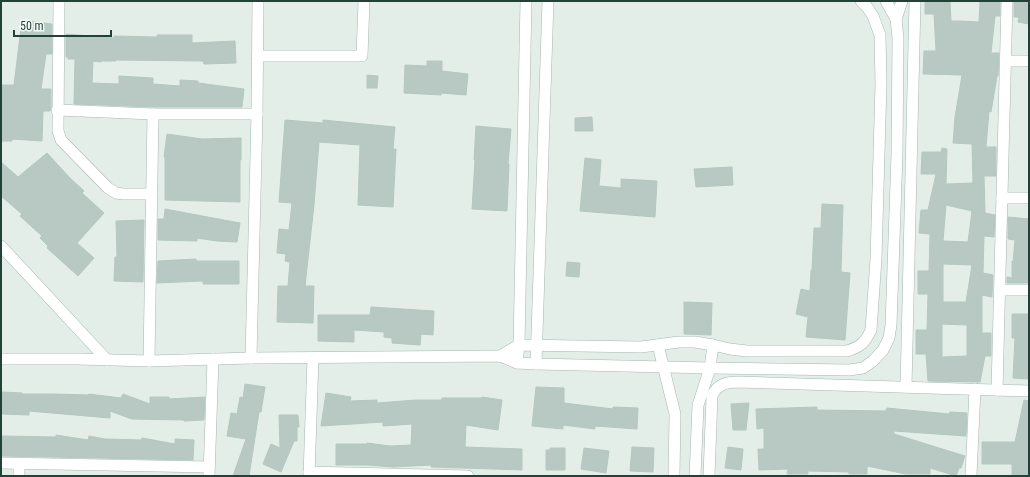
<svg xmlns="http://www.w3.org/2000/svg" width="1030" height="477" font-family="'Roboto Condensed',sans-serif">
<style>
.building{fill:#b7c9c2;stroke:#b4c8c0;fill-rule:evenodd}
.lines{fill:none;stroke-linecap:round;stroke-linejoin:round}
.street-casing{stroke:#a5b7b1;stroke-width:12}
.street{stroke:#fff;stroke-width:11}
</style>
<rect width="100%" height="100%" fill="#e3eee9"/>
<g class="building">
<path d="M925 1H950L951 21H959L979 22 980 1H1000V16H995L991 53H999L998 76H997L991 112 989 111 986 147H996V176H984L985 213 995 215 994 237 984 236 983 273 993 275 992 295V297L982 295V333H991V356H985L980 382 928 381 926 354H916V330H927L928 294H918V271H929L930 234 919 233 921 210H928L936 174H921L922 152H941L942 148 947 149 946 184 973 183 972 144 953 143 955 117 962 75 923 74 924 51H936L934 14H925ZM946 205 972 211 968 242 943 241ZM943 264 972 265 966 302H943ZM942 324 967 325V356L942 357Z"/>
<polygon points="1014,1 1029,1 1029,24 1018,22 1019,17 1014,17"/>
<polygon points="22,20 52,24 52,54 46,54 41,89 51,89 51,106 50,111 43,111 42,141 12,139 12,141 1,141 1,85 14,85"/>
<polygon points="66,34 114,38 114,36 157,37 157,35 192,35 192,43 235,41 236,63 204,64 203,61 116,60 116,61 101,61 101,62 93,61 92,83 119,84 119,76 153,78 153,84 180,86 180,80 198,81 198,83 244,89 242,107 153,107 74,104 75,59 68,59 68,57 66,57"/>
<polygon points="427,61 442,61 442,71 468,74 466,95 441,93 441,95 404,93 405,65 427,66"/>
<polygon points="367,75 378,76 377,88 367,88"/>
<polygon points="592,117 593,131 575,131 575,118"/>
<polygon points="285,120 323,123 323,120 395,127 393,149 396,149 393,207 358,205 360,145 319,142 314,205 305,286 314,286 313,323 277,322 278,286 288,286 290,262 285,261 286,254 277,253 279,229 289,230 292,203 279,202"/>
<polygon points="476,126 511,129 508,164 509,164 507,211 472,209 475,160 474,160"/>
<polygon points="167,134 202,139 241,138 241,160 240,160 240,202 165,200 165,157 164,157"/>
<polygon points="47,153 70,178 84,191 82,193 104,213 77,243 94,258 78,276 47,248 48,246 40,238 42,236 20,216 22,214 1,196 1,162 18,177"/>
<polygon points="585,158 601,160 599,186 621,188 621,179 657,181 655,217 580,211"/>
<polygon points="732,167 733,185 696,187 694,169"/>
<polygon points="822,204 843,205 841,272 850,273 845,340 806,337 808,317 796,314 801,289 810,291 811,270 812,270 814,228 821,228"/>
<polygon points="165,209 240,223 237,242 217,241 197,238 197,241 158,240 158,219 164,219"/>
<polygon points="1008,217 1029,219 1029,283 1007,283 1007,277 1012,278 1012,261 1013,262 1015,240 1008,239"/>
<polygon points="144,220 143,282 114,281 115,257 117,257 116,221"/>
<polygon points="196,259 196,261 239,261 239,284 203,284 203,281 157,283 158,261"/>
<polygon points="567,262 580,263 579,277 566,276"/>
<polygon points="684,302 712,303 711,335 684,334"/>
<polygon points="371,307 434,311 433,335 421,334 420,345 392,343 392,338 384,337 384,332 354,330 354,342 318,341 318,315 370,315"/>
<polygon points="1012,314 1029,314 1029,379 1013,378 1015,338 1012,338"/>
<polygon points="245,384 265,387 261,412 259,412 249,476 233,476 246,439 227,436 231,413 237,414 240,397 243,398"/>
<polygon points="536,387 564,388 564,403 613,409 613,407 638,408 637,429 595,426 595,429 563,425 563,429 532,426"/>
<polygon points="2,392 22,393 22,394 54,394 88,395 89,394 121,398 123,394 150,404 150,397 169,397 169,399 205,397 204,420 184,421 184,420 132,419 110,411 110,418 29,411 29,415 2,414"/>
<polygon points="326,393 351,397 350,401 377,400 377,403 416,400 442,400 442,398 482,398 482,397 502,400 498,430 466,425 465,447 522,449 522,470 431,467 432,465 393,467 367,465 336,465 336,444 367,444 367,443 390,446 411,445 412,424 383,426 383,422 321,426"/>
<polygon points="1024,400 1029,401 1029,476 1012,475 1012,464 982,464 982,442 1015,442"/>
<polygon points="749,403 746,430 733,430 731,404"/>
<polygon points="817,407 817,410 886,411 887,408 949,414 950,412 967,413 966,436 894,431 894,434 965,456 961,468 959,468 956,476 930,468 930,474 906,474 867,466 867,474 849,474 849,472 808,471 808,474 787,474 788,469 759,470 758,449 764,449 764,428 757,429 756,409"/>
<polygon points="279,415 298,415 299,427 297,427 297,441 294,441 281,472 263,464 271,444 280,448"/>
<polygon points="56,435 88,440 89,436 105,439 142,440 142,438 175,444 175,439 194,440 193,460 1,456 1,436 56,437"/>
<polygon points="632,447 654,448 653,472 630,471"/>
<polygon points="728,447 743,449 741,470 725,468"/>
<polygon points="550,448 565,448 565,470 546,470 546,450 550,450"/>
<polygon points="584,448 609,451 606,473 581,469"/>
</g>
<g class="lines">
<g class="street-casing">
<g id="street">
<polyline points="59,1 58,131 61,140 108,188 116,193 123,194 152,194"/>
<polyline points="896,19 902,1"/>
<polyline points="257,56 362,56 364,1"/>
<polyline points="1006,61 1029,61"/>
<polyline points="57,110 153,114 257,114"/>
<polyline points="1002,198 1029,198"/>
<polyline points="1,246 107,360"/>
<polyline points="1000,290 1029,290"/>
<polyline points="658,345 675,414 674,476"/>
<path d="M500 356 519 345 641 347 679 342H695L713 345 730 349 747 351H847C860 347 865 343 871 330L876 259 881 84 880 35 873 16 867 7 861 1"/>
<polyline points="251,358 257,114 258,1"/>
<polyline points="1,359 78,359 149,361 251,358 500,356 517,363 536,364 710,368 849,370 863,368 873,361 883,350 889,338 891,325 897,154 898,38 896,19 886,1"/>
<polyline points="149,361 153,114"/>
<polyline points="517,363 519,345 526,1"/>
<polyline points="536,364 548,1"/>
<polyline points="906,387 915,1"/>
<polyline points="997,390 1007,1"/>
<polyline points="1,463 209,467"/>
<polyline points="309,472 468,476"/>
<polyline points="19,476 19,464"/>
<polyline points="209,476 213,359"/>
<polyline points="309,476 313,358"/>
<polyline points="695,476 698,405 710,368 713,345"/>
<path d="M709 476 712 396C717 384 727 382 738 382L1029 391"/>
<polyline points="971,476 975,389"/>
</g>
</g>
<use href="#street" class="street"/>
</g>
<rect width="1030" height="477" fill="none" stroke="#214139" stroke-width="4"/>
<path d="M14 30v6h97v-6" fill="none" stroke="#214139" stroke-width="2"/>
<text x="20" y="30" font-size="12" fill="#214139" stroke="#f4faf7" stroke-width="3" paint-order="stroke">50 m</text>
</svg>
